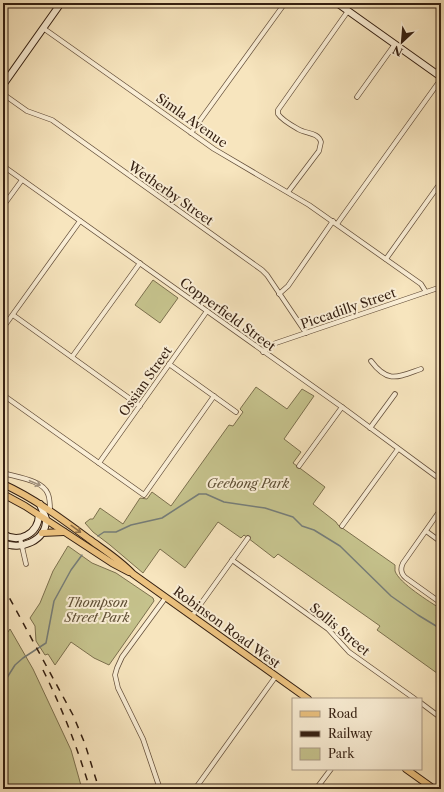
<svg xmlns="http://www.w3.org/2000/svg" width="444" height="792" font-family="'Libre Caslon Text',serif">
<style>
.green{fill:#c5c28c;stroke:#7c704e}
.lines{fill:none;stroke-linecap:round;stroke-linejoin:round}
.stream{stroke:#767d78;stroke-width:1.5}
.street-casing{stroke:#65503c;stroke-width:5.5}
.secondary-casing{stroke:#341f11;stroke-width:8}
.primary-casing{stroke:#341f11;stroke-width:8}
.street{stroke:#faeed5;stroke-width:4}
.secondary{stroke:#faeed5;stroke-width:6}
.primary{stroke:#ecc27f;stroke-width:6}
.rail{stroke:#341f11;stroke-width:1.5;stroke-dasharray:7 7;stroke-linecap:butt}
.oneway{stroke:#a1917d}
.oneway2{stroke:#907048}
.labels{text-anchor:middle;stroke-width:4;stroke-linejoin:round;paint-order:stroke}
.street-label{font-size:13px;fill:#341f11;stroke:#faeed5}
.park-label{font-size:13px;font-style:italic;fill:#605036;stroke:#faeed5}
</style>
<rect width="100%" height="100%" fill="#f7e5be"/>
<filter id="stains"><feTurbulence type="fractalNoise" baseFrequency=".005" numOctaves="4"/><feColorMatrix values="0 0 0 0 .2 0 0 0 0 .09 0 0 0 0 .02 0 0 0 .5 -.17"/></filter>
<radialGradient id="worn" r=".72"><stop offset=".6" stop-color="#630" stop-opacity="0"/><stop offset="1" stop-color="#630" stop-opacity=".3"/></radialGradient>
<g class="green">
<polygon points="153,280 178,298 160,323 135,305"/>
<path d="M256 387 287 409 302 389 314 396 284 439 301 452 293 463 325 487 313 504 336 522 338 525 395 565C395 566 395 570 395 571 399 583 430 602 441 609V676L377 630 380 626 278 554 274 558 244 535 241 538 218 522 185 568 160 549 143 573 110 545 93 532 85 523 90 519H93L100 508 123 524 140 498 147 499 152 492 171 506 229 425 233 426 243 412 240 409Z"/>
<polygon points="68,546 92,563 116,573 153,598 154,601 109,665 94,658 71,642 55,665 48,654 45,655 36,641 35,626 30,618 40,603 53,571"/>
<polygon points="10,629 33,669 71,750 82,789 3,789 3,639"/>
</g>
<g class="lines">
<g class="stream">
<polyline points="98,536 104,532 116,532 131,525 162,518 199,494 206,494 224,502 265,508 293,517 302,526 314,530 340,546 391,596 418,615 441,629"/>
<polyline points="3,684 15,665 23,658 46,643 54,601 71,570 82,555"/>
</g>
<g class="street-casing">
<g id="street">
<polyline points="43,28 214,149 309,205 421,284 426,292"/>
<polyline points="3,94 27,111 52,120 262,270 267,275 306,333"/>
<polyline points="357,97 395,44"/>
<polyline points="191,133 285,3"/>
<polyline points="3,166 342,407 441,480"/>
<path d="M288 192 319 151 321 142C318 132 306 134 298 129 291 125 282 120 278 114V110L348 11"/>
<polyline points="3,206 22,180"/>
<polyline points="337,224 441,79"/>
<polyline points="386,259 441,182"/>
<polyline points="279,294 288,286 333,221"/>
<polyline points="13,315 140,406"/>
<polyline points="3,328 80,221"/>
<polyline points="263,352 276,343 441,287"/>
<polyline points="72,357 140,263"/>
<path d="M371 361C388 384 398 377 421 369"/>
<polyline points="169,364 236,412"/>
<polyline points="3,395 144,495 214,396"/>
<polyline points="370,428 395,394"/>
<polyline points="99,463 207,311"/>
<polyline points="299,466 342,407"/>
<path d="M3 473C16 477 43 480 48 494 50 499 50 505 50 511"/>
<path d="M441 509 403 563C400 569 401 574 406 578L441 603"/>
<polyline points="342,526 398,449"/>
<polyline points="426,531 441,542"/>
<polyline points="20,538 26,564"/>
<polyline points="232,560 328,629 349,652 415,699"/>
<polyline points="192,616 248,538"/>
<polyline points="421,703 441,718"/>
<polyline points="160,789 143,739 118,688 115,675 117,668 122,657 166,597"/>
<polyline points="195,789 276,676"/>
<polyline points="316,789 331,769"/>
</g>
</g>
<g class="secondary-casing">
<g id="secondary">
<polyline points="337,3 441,77"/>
<polyline points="3,85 61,3"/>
<path d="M3 534C19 544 38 534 39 515"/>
<path d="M3 543C20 551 47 541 46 519 45 514 41 509 40 504"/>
</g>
</g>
<g class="primary-casing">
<g id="primary">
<path d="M3 484C34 498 62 519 89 539 104 550 120 560 133 574L308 699"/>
<polyline points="3,494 25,506 112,563 129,572"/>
<polyline points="42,533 64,532"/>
<polyline points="406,769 434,789"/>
</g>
</g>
<use href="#street" class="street"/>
<use href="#secondary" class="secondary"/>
<use href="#primary" class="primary"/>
<g class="rail">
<polyline points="3,586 73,715 85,744 99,789"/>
<path d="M43 670C63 710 77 747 90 789"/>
</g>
</g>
<defs><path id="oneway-shaft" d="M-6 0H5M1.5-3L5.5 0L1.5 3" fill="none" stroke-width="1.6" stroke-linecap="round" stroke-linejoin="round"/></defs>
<use class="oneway" href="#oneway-shaft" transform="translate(35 483) rotate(23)"/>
<use class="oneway2" href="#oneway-shaft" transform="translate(76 529) rotate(36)"/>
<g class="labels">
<g class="street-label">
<text transform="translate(192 120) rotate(35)" y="5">Simla Avenue</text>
<text transform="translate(171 193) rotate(35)" y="5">Wetherby Street</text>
<text transform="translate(348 308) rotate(-19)" y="5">Piccadilly Street</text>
<text transform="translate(228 314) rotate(36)" y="5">Copperfield Street</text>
<text transform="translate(145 381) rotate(-55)" y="5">Ossian Street</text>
<text transform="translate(227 627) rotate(36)" y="5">Robinson Road West</text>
<text transform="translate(340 629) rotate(40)" y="5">Sollis Street</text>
</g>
<g class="park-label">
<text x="248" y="488">Geebong Park</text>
<text x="97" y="607">Thompson<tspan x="97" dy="15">Street Park</tspan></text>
</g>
</g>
<rect width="444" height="792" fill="none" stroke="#f7e5be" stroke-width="16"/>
<rect x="4" y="4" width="436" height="784" fill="none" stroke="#341f11" stroke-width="2"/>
<rect x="8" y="8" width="428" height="776" fill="none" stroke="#341f11"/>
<rect x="292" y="698" width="130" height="72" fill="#faeed5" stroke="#ab9b87"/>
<rect x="300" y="711" width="20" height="6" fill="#ecc27f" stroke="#ab9b87"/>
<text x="328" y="718" font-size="12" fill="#341f11">Road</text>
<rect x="300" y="731" width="20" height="6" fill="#341f11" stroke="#ab9b87"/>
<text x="328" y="738" font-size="12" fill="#341f11">Railway</text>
<rect x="300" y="748" width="20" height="12" fill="#c5c28c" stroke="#ab9b87"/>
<text x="328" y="758" font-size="12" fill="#341f11">Park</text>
<g transform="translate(402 42) rotate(206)" stroke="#faeed5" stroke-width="3" paint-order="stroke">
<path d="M0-3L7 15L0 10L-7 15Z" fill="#341f11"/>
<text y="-6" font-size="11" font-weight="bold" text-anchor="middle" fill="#341f11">N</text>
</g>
<rect width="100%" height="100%" filter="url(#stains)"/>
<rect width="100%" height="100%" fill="url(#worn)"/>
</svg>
